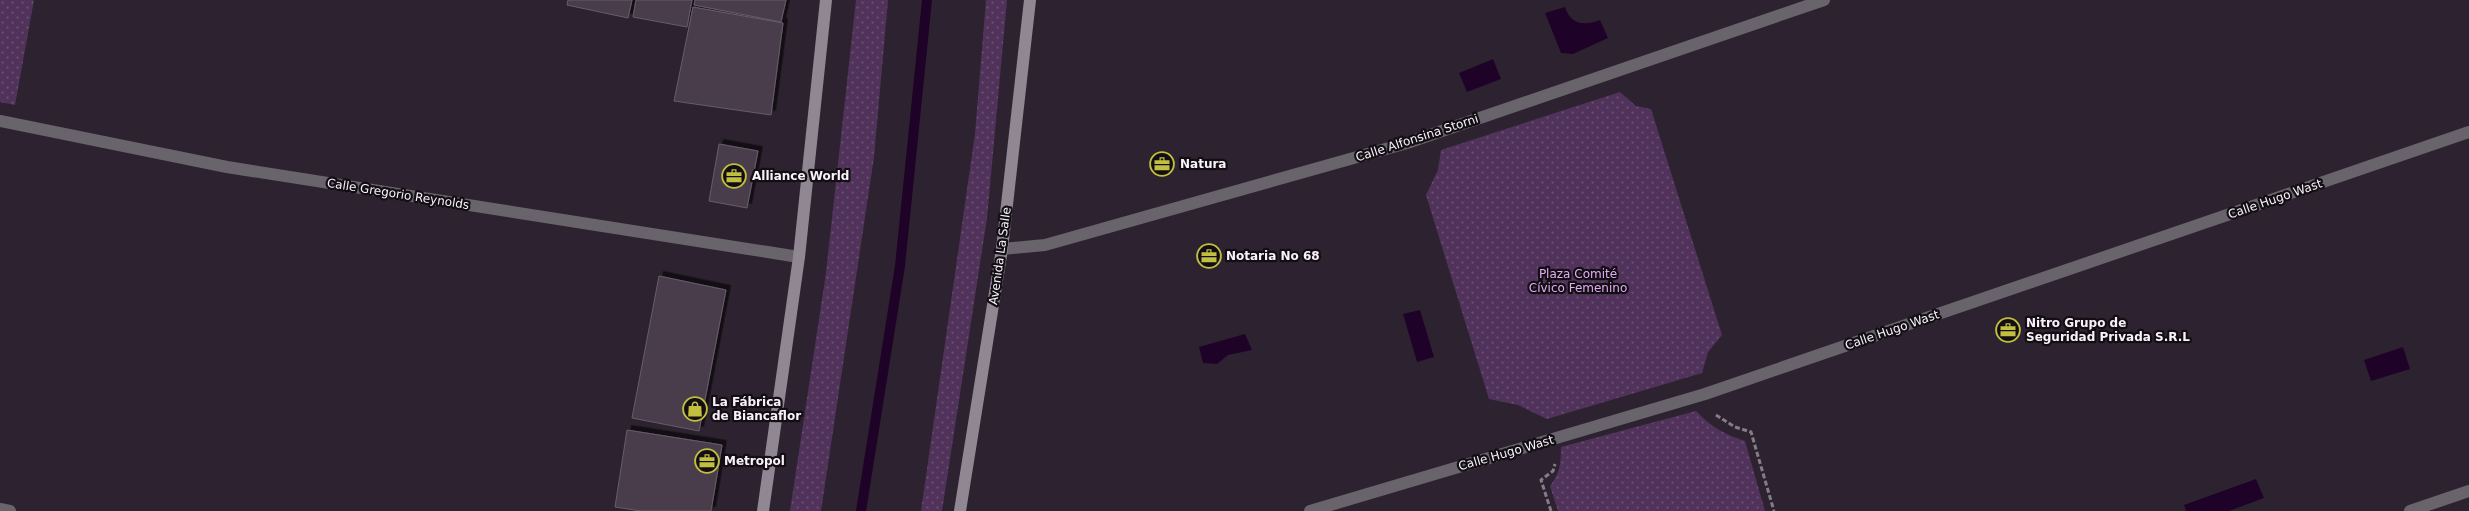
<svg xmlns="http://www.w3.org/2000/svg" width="2469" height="511" font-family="'DejaVu Sans',sans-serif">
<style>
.park{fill:url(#park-dots)}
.water{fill:#1f0228}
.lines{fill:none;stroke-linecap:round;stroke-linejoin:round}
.stream{stroke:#1f0228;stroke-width:10}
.building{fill:#483d4b;stroke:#685c6c;filter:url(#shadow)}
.path{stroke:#857c88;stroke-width:3;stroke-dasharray:5 2.5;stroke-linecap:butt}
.street{stroke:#69646b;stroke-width:12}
.secondary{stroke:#8f8792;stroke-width:12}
.labels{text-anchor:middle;stroke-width:4.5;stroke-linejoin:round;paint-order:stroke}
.street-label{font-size:12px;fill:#f9f2fb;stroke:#130e14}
.poi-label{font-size:12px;font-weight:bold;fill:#f9f2fb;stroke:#130e14;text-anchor:start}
.park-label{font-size:12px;fill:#e1adf2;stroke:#130e14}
</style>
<defs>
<pattern id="park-dots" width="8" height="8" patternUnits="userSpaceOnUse" patternTransform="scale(1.25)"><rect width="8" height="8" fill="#51325b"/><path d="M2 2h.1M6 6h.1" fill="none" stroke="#6b5073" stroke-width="1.8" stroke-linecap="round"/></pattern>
<filter id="shadow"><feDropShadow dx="4.5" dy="-4.5" stdDeviation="0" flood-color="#0009"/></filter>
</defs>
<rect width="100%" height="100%" fill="#2d2330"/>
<g class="park">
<polygon points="0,0 34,0 15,105 0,102"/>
<polygon points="856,0 888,0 874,157 821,511 790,511 826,273"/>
<polygon points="986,0 1007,0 987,218 942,511 921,511 975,134"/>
<polygon points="1620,92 1636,106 1651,109 1722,335 1708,352 1702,373 1547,419 1518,405 1489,399 1426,195 1438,170 1441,150"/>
<path d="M1696 411C1710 426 1725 435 1745 441L1765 511H1558L1550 486C1560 473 1561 463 1561 447Z"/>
</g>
<g class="water">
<path d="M1565 7C1571 25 1584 26 1600 20L1608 38 1573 54 1561 53 1545 13Z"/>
<polygon points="1493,59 1501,79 1467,92 1459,73"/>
<polygon points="1420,310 1434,357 1417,362 1403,314"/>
<polygon points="1245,334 1252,350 1228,355 1217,364 1203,363 1199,347"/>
<polygon points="2403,347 2410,369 2371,381 2364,360"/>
<polygon points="2256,479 2264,498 2229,511 2186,511 2184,505"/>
</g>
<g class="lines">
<polyline class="stream" points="861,511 900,266 927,0"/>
</g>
<g class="building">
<polygon points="568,0 632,0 628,18 567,5"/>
<polygon points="636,0 692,0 687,27 633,17"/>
<polygon points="695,0 786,0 781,22 694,5"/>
<polygon points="693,7 783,23 771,115 674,101"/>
<polygon points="719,144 758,151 747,208 709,201"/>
<polygon points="659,276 726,290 699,431 632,418"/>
<polygon points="627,430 722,445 711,511 641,511 615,507"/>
</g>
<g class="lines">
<g class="path">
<polyline points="1716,415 1735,427 1751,432 1774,511"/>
<polyline points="1551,511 1541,480 1553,471 1555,464"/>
</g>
<g class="street">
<polyline points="0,121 227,167 799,257"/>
<polyline points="1002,249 1045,245 1407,143 1824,0"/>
<polyline points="0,509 10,511"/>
<polyline points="1310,511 1705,394 2469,132"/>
<polyline points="2410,511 2469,491"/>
</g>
<g class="secondary">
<polyline points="763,511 799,257 826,0"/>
<polyline points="960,511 1002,249 1030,0"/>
</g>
</g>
<defs>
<g id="office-ring" transform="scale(1.25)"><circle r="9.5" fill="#130e14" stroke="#c1be40" stroke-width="1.5"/><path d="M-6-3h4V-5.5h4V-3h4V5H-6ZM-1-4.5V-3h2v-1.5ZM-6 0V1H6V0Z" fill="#c1be40"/></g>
<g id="shop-ring" transform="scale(1.25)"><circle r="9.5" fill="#130e14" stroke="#c1be40" stroke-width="1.5"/><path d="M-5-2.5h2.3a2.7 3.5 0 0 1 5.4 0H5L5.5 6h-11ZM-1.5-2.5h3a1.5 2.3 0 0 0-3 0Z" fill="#c1be40"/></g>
</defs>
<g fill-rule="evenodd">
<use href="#office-ring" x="1162" y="164"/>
<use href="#office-ring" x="734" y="176"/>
<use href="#office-ring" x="1209" y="256"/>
<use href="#office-ring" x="2008" y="330"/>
<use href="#shop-ring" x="695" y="409"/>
<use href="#office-ring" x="707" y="461"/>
</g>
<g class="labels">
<g class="street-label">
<text transform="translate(1417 138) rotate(-18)" y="4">Calle Alfonsina Storni</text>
<text transform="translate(398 194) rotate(9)" y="4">Calle Gregorio Reynolds</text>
<text transform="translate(2275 199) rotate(-19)" y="4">Calle Hugo Wast</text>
<text transform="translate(1000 256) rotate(-82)" y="4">Avenida La Salle</text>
<text transform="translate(1892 330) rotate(-19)" y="4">Calle Hugo Wast</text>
<text transform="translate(1506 453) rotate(-16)" y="4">Calle Hugo Wast</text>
</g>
<g class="poi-label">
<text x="1180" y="168">Natura</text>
<text x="752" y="180">Alliance World</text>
<text x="1226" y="260">Notaria No 68</text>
<text x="2026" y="327">Nitro Grupo de<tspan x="2026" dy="14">Seguridad Privada S.R.L</tspan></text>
<text x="712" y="406">La Fábrica<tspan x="712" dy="14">de Biancaflor</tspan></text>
<text x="724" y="465">Metropol</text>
</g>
<g class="park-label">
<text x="1578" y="278">Plaza Comité<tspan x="1578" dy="14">Cívico Femenino</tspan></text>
</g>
</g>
</svg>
